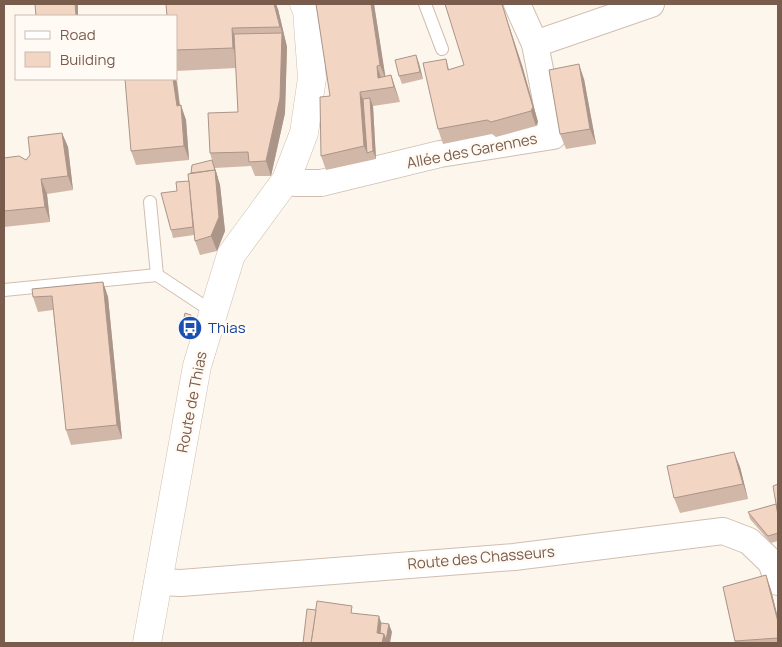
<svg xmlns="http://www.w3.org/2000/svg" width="782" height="647" font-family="Manrope,sans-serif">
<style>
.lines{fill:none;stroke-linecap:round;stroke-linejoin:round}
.service-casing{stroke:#d1beb0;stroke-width:14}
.minor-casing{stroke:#d1beb0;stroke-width:28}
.tertiary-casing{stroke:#d1beb0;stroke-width:29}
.service{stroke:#fff;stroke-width:12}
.minor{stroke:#fff;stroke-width:26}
.tertiary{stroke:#fff;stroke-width:28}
.wall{fill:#d1b7a8}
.shaded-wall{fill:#aa9588}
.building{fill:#f3d5c3;stroke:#aa9588}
.labels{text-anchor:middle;stroke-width:5;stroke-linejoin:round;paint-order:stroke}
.street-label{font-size:15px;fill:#7a5c4d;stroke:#fffaf3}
.transit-label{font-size:15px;fill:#164399;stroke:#fffaf3;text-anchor:start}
</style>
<rect width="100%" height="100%" fill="#fdf6ec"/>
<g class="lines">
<g class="service-casing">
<g id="service">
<polyline points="425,4 442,49"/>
<polyline points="150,202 157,275"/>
<polyline points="4,290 157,275 213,312"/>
</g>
</g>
<g class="minor-casing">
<g id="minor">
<polyline points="535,44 651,4"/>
<polyline points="286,180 296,183 321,183 440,154 553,136 535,44 517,4"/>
<polyline points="159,582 181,583 514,557 723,531 749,541 771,562 778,582"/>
</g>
</g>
<g class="tertiary-casing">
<polyline id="tertiary" points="147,643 197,366 231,255 286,180 304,133 312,78 307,10 304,4"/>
</g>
<use href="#service" class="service"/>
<use href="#minor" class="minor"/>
<use href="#tertiary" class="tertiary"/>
</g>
<g class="wall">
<polygon points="374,4 385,77 391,75 400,102 373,106 376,159 326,170 321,156 330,96"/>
<polygon points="278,9 287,47 285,113 271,176 255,176 251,166 215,168 220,185 225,231 217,251 200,255 195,241 194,235 173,238 171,230 177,191 189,181 191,173 212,160 210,153 238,112 236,68 176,71 176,16"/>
<polygon points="416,55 423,79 402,84 399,76"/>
<polygon points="446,59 449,69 522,65 538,122 536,126 496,137 492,134 443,144 438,129"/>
<polygon points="584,79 596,144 566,149 560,134"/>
<polygon points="177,80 180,105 186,120 189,160 136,165 131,151"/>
<polygon points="62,133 68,147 73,190 47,194 50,222 4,227 4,158 26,160"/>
<polygon points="103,282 108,297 122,439 71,445 66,430 53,310 38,312 33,297"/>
<polygon points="194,322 191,336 185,334 182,327"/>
<polygon points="734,452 740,467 748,499 680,513 674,498"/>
<polygon points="778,484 778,541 771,543 750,519 748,512 776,504"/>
<polygon points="766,575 771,590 778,618 778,643 735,643 723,587"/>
</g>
<g class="shaded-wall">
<polygon points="75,4 78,4 78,16 76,16"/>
<polygon points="274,4 276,4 278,9 287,47 285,113 271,176 266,161 282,33"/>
<polygon points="371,4 374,4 386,80 380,65"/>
<polygon points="502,4 522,65 538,122 536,126 531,111"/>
<polygon points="232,28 239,49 240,68 233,48"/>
<polygon points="416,55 419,63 423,79 420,72"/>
<polygon points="579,64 584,79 596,144 590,129"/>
<polygon points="377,66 382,81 378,78"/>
<polygon points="391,75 400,102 394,87"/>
<polygon points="176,78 181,115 181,105 186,120 189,160 184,146 177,106 173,79"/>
<polygon points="360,92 366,107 367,153 370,160 364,146"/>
<polygon points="370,98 373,106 376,159 373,151"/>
<polygon points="62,133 68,147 73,190 68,176"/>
<polygon points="212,160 220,185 225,231 217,251 211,236"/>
<polygon points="41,179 47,194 50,222 45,207"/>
<polygon points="103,282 108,297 122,439 117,425"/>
<polygon points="191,315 194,322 191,336 189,328"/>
<polygon points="734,452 740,467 748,499 743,484"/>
<polygon points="766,575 771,590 778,618 778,629"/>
<polygon points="379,616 384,631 389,624 392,632 390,643 382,643 377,633"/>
</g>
<g class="building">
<polygon points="35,4 75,4 76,16 36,16"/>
<polygon points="166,4 274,4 280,27 232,28 233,48 176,50 176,16 167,16"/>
<polygon points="316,4 371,4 380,65 377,66 378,78 391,75 394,87 360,92 364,146 321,156 320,97 330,96"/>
<polygon points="445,4 502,4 516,50 533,107 531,111 491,122 487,120 438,129 423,63 446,59 448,70 464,65"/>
<polygon points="282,33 280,98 266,161 249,162 248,152 210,153 208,113 238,112 234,34"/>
<polygon points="416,55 420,72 399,76 395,60"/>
<polygon points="579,64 590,129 560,134 549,70"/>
<polygon points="125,79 173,79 177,106 181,105 184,146 131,151"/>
<polygon points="370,98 373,151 367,153 363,99"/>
<polygon points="62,133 68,176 41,179 45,207 4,211 4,158 19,156 26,160 30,155 28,137"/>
<polygon points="212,160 217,177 215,170 191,173 192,165"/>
<polygon points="215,170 219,217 211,236 195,241 188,174"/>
<polygon points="189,181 193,227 171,230 161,193 177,191 176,182"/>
<polygon points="103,282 117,425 66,430 52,296 33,297 32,289"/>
<polygon points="185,313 191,315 189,328 182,327"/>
<polygon points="734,452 743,484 674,498 667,466"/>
<polygon points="778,484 778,515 773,486"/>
<polygon points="776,504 778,515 778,533 768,536 748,512"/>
<polygon points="766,575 778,622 778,638 735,641 723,587"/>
<polygon points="317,601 352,606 351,613 379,616 377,633 384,634 382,643 311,643"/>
<polygon points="307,609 316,610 311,643 303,643"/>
<polygon points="381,623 389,624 386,640 384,634 380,633"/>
</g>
<defs>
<g id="bus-disc" transform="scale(1.25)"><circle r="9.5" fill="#1a4fb4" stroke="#fffaf3"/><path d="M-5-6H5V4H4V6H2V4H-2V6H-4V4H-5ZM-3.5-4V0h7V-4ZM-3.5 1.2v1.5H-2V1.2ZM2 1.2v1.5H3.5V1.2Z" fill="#fff"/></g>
</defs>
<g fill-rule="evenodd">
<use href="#bus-disc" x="190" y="328"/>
</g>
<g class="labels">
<g class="street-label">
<text transform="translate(472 151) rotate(-11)" y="5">Allée des Garennes</text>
<text transform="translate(192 402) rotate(-79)" y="5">Route de Thias</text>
<text transform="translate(481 558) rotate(-5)" y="5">Route des Chasseurs</text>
</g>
<g class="transit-label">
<text x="208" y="333">Thias</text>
</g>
</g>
<rect width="782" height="647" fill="none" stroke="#7a5c4d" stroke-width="10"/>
<rect x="15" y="15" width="162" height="65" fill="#fffaf3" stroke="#cabbb1"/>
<rect x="25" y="31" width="25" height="8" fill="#ffffff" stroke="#cabbb1"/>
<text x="60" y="40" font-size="15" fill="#7a5c4d">Road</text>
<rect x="25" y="52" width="25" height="15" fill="#f3d5c3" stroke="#cabbb1"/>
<text x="60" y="65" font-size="15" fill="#7a5c4d">Building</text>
</svg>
